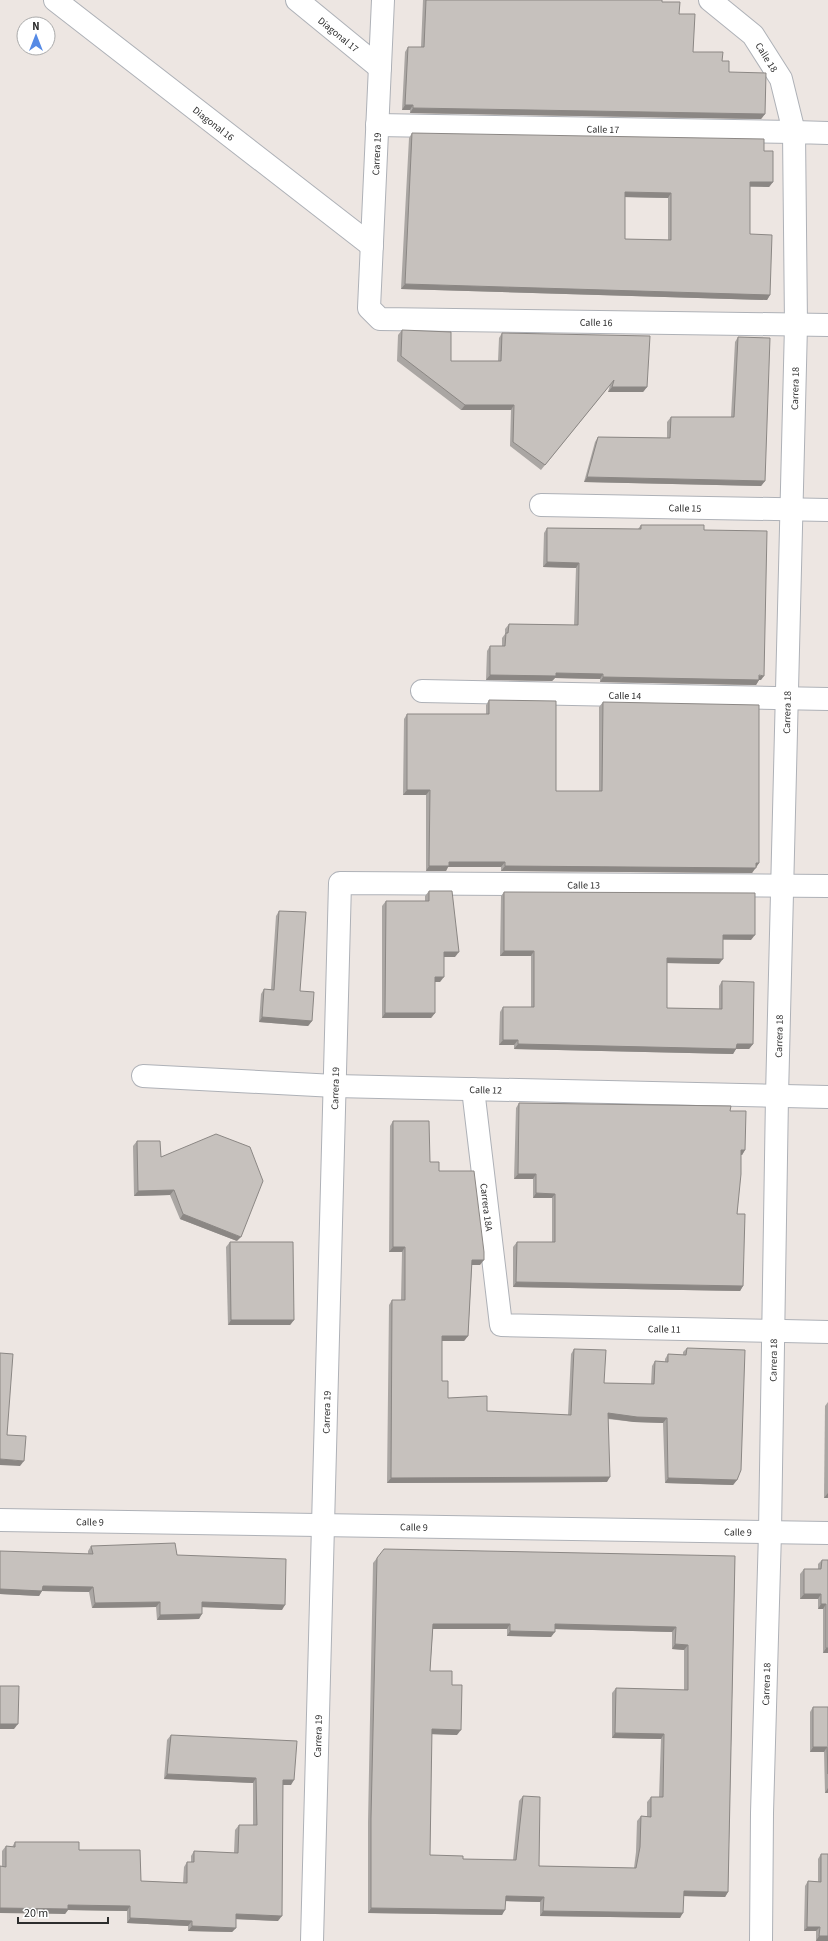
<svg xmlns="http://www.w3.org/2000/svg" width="828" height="1941" font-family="'Source Sans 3',sans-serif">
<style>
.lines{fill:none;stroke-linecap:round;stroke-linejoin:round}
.street-casing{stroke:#aeb1b7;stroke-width:24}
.secondary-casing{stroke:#aeb1b7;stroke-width:24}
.street{stroke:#fff;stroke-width:22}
.secondary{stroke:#fff;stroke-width:22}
.wall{fill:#aaa6a3;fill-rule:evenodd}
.shaded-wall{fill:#8b8784}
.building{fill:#c6c1bd;stroke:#8b8784;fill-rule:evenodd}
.labels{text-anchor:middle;stroke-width:3;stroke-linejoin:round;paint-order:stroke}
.street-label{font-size:10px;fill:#2d2d2d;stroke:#fff}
</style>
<rect width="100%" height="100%" fill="#ede6e2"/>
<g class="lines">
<g class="street-casing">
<g id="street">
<path id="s1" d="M55 0 372 246"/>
<path id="s2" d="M297 0 380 68"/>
<path id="s3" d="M383 0 369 308 380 319 828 325"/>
<path id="s4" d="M377 125 794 132 781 79 753 35 710 0"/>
<path id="s5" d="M541 505 828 510"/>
<path id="s6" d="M422 691 828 699"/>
<path id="s7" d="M143 1076 335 1086 828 1097"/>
<path id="s8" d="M473 1089 501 1325 828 1332"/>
<path id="s9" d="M0 1520 828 1533"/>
<path id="s10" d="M312 1941 340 883 828 886"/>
</g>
</g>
<g class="secondary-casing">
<g id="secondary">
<path id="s11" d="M761 1941 762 1813 770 1532 777 1096 796 325 794 132 828 133"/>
</g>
</g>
<use href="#street" class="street"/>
<use href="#secondary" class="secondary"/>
</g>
<g class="wall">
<polygon points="423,0 662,0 662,2 679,14 693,52 722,61 729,72 765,114 761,119 410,113 410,110 402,110 405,52 408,47 421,47"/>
<path d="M412 133 764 151 773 182 769 187H750V234L770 295 767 300 401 289 409 138ZM625 197 668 198V240L625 239Z"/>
<polygon points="402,330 451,361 498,361 499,338 502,333 647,387 643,392 608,392 610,385 541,470 510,446 511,410 461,410 397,361 398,335"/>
<polygon points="738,337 765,481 761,486 584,482 595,442 598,437 667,438 667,422 671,417 731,417 735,342"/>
<polygon points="641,525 704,530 761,680 759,680 756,685 600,682 600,679 555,678 552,681 486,680 487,651 490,646 502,646 502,638 505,634 505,629 509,624 574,625 576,568 543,567 544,533 547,528 638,529"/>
<polygon points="489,700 556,791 599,791 599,707 603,702 759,863 752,873 501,871 501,867 448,867 446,871 426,871 426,795 403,795 404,719 407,714 486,714 486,705"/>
<polygon points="429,891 455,957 444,957 440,982 435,982 435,1013 431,1018 382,1018 382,906 386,901 425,901 425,896"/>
<polygon points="504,892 751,940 723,940 719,964 667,963 667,1008 719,1009 719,986 722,981 753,1044 749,1049 736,1049 733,1054 514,1049 514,1045 499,1045 500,1012 503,1007 531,1007 531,956 500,956 501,896"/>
<polygon points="279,911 300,991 312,1021 308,1026 259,1022 261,994 264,989 271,989 276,916"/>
<polygon points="519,1103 730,1111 745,1150 742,1155 741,1155 737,1214 743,1286 740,1291 513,1287 513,1247 517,1242 552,1242 552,1198 533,1198 533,1179 514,1179 516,1108"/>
<polygon points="393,1121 430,1162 439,1171 480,1265 472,1265 468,1336 464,1341 442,1341 442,1381 448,1398 487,1411 568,1415 571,1354 574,1349 604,1383 651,1384 652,1366 655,1361 665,1362 665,1359 668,1354 683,1355 683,1352 687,1348 737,1480 733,1485 665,1483 663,1423 634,1422 608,1419 607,1482 387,1483 389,1305 392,1300 401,1300 402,1252 389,1252 390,1126"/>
<polygon points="137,1141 161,1157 237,1241 180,1219 170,1195 134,1196 133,1146"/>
<polygon points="230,1242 294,1320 290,1325 228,1325 226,1247"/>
<polygon points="828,1402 828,1498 824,1498 825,1406"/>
<polygon points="91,1546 177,1555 282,1610 202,1607 199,1619 157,1620 156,1607 92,1608 89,1592 42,1591 39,1596 0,1594 88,1554 88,1551"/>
<path d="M735 1556 728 1892 725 1897 684 1896 680 1918 540 1916V1902L506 1901 502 1915 368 1913V1823L373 1563 377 1558ZM433 1629H507V1636L551 1637 555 1629 672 1632V1649L684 1650V1690L616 1688 612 1693V1738L661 1739 659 1797H651L647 1802V1816H641L637 1821 636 1852 634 1868 539 1866 523 1796 519 1801 513 1860 463 1859 430 1855 431 1734 457 1735 452 1685 430 1671Z"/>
<polygon points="822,1560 828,1560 828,1653 823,1653 823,1609 818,1609 818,1599 800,1599 800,1574 804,1569 818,1569 818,1564"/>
<polygon points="813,1707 828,1707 828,1793 825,1793 824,1752 810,1752 810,1712"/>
<polygon points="171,1735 291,1785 283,1785 278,1921 236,1919 236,1928 232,1932 188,1931 188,1926 127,1923 127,1911 68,1910 65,1914 2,1866 2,1851 6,1846 12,1847 15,1842 79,1850 141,1881 183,1883 184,1867 187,1862 191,1862 191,1856 194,1851 234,1853 235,1830 239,1825 253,1825 253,1783 164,1779 167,1740"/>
<polygon points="821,1854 828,1941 816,1941 816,1931 804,1931 805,1886 808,1881 818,1882 818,1859"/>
</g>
<g class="shaded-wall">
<polygon points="405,105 413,105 410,110 402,110"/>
<polygon points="413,108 765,114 761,119 410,113"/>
<polygon points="750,182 773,182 769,187 747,186"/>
<polygon points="625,192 671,193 668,198 622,197"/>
<polygon points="405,284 770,295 767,300 401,289"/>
<polygon points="612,387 647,387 643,392 608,392"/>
<polygon points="465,405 514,405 511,410 461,410"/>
<polygon points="587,477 765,481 761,486 584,482"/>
<polygon points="547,562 579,563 576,568 543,567"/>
<polygon points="556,673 603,674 600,679 555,678 552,681 486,680 490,675"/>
<polygon points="764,676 761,680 759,680 756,685 600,682 603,677"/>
<polygon points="407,790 430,790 426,795 403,795"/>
<polygon points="449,862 505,862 501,867 448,867 446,871 426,871 429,866"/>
<polygon points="759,863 752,873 501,871 505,866"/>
<polygon points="723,935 755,935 751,940 720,939"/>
<polygon points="504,951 534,951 531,956 500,956"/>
<polygon points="444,952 459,952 455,957 440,957"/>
<polygon points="667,958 723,959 719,964 663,963"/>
<polygon points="435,977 444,977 440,982 431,982"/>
<polygon points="385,1013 435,1013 431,1018 382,1018"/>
<polygon points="262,1017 312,1021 308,1026 259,1022"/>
<polygon points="503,1040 518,1040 514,1045 499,1045"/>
<polygon points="518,1044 753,1044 749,1049 736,1049 733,1054 514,1049"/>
<polygon points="741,1150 745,1150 742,1155 737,1155"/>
<polygon points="518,1174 536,1174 533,1179 514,1179"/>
<polygon points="174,1190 170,1195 134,1196 138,1191"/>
<polygon points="536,1193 555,1194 552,1198 533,1198"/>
<polygon points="183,1214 241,1237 237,1241 180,1219"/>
<polygon points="393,1247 405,1247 402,1252 389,1252"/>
<polygon points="472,1260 484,1260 480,1265 469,1265"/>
<polygon points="516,1282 743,1286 740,1291 513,1287"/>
<polygon points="231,1320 294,1320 290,1325 228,1325"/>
<polygon points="442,1336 468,1336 464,1341 439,1341"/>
<polygon points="608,1413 667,1418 663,1423 634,1422 605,1418"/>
<polygon points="0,1459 24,1461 20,1466 0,1465"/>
<polygon points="610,1477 607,1482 387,1483 391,1478"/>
<polygon points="668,1478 737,1480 733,1485 665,1483"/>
<polygon points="828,1493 828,1498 824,1498"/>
<polygon points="43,1586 93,1587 89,1592 42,1591 39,1596 0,1594 0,1589"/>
<polygon points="804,1594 821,1594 818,1599 800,1599"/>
<polygon points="160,1602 156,1607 92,1608 95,1603"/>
<polygon points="202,1602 285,1605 282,1610 199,1607"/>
<polygon points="821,1604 826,1604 823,1609 818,1609"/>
<polygon points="202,1614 199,1619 157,1620 160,1615"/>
<polygon points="433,1624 510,1624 507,1629 430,1629"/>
<polygon points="555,1624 676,1627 672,1632 552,1629"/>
<polygon points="510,1631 555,1632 551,1637 507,1636"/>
<polygon points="675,1644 688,1645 684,1650 672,1649"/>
<polygon points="826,1648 828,1648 828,1653 823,1653"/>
<polygon points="0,1724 18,1724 14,1729 0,1729"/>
<polygon points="432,1729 461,1730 457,1735 428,1734"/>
<polygon points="615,1733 664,1734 661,1739 612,1738"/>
<polygon points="813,1747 827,1747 824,1752 810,1752"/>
<polygon points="167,1774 256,1778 253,1783 164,1779"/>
<polygon points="283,1780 294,1780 291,1785 280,1785"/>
<polygon points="828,1788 828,1793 825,1793"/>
<polygon points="684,1891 728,1892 725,1897 680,1896"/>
<polygon points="506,1896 544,1897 540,1902 503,1901"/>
<polygon points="68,1905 130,1906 127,1911 68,1910 65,1914 0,1913 0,1908"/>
<polygon points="371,1908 505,1910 502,1915 368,1913"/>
<polygon points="543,1911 683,1913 680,1918 540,1916"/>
<polygon points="236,1914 282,1916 278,1921 233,1919"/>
<polygon points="130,1918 192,1921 188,1926 127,1923"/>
<polygon points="192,1926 236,1928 232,1932 188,1931"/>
<polygon points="807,1927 820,1927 816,1931 804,1931"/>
<polygon points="819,1936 828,1936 828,1941 816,1941"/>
</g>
<g class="building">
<polygon points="426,0 662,0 662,2 680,2 679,14 695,14 693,52 723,52 722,61 729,61 729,72 766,73 765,114 413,108 413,105 405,105 408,47 424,47"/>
<path d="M412 133 764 139V151H773V182H750V234L772 235 770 295 405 284ZM625 192 671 193V240L625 239Z"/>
<polygon points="402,330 451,332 451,361 501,361 502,333 650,336 647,387 612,387 614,380 545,465 513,442 514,405 465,405 401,356"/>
<polygon points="738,337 770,338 765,481 587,477 598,437 670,438 671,417 734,417"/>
<polygon points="641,525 704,525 704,530 767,531 764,676 759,675 759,680 603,677 603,674 556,673 556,676 490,675 490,646 505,646 506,633 508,633 509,624 578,625 579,563 547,562 547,528 641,529"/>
<polygon points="489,700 556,701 556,791 602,791 603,702 759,705 759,863 756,863 756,868 505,866 505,862 449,862 449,866 429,866 430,790 407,790 407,714 489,714"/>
<polygon points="429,891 452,891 459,952 444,952 444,977 435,977 435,1013 385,1013 386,901 429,901"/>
<polygon points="504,892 755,893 755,935 723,935 723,959 667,958 667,1008 722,1009 722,981 754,982 753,1044 737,1044 736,1049 518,1044 518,1040 503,1040 503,1007 534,1007 534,951 504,951"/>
<polygon points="279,911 306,912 300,991 314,992 312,1021 262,1017 264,989 274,990"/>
<polygon points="519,1103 731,1106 730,1111 746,1111 745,1150 741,1150 741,1174 737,1214 745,1214 743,1286 516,1282 517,1242 555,1242 555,1194 536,1193 536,1174 518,1174"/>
<polygon points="393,1121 429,1121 430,1162 439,1162 439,1171 474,1171 484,1252 484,1260 472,1260 468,1336 442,1336 442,1381 448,1381 448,1398 487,1396 487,1411 571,1415 574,1349 606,1350 604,1383 654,1384 655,1361 668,1362 668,1354 686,1355 687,1348 745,1350 741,1470 737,1480 668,1478 667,1418 637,1417 608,1413 610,1477 391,1478 392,1300 405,1300 405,1247 393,1247"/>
<polygon points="216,1134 250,1147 263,1181 241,1237 183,1214 174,1190 138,1191 137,1141 160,1141 161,1157"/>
<polygon points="230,1242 293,1242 294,1320 231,1320"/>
<polygon points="0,1353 13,1354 7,1435 26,1436 24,1461 0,1459"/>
<polygon points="175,1543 177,1555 286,1559 285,1605 202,1602 202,1614 160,1615 160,1602 95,1603 93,1587 43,1586 42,1591 0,1589 0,1551 93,1554 91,1546"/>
<path d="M384 1549 735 1556 728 1892 684 1891 683 1913 543 1911 544 1897 506 1896 505 1910 371 1908V1818L377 1558ZM433 1624H510V1631L555 1632V1624L676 1627 675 1644 688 1645V1690L616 1688 615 1733 664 1734 663 1797H651V1817L641 1816 640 1847 636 1868 539 1866 540 1797 523 1796 516 1860 463 1859V1856L430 1855 432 1729 461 1730 462 1685H452V1671H430Z"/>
<polygon points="822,1560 828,1560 828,1648 826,1648 826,1604 821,1604 821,1594 804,1594 804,1569 821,1569"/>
<polygon points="0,1686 19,1686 18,1724 0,1724"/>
<polygon points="813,1707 828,1707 828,1774 827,1747 813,1747"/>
<polygon points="171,1735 297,1741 294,1780 283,1780 282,1916 236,1914 236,1928 192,1926 192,1921 130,1918 130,1906 68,1905 68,1909 0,1908 0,1866 6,1867 6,1846 15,1847 15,1842 79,1842 79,1850 140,1850 141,1881 187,1883 187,1862 194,1862 194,1851 238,1853 239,1825 257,1825 256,1778 167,1774"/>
<polygon points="821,1854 828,1854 828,1936 819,1936 820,1927 807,1927 808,1881 821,1882"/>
</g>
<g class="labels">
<g class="street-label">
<text dy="4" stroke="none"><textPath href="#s2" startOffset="54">Diagonal 17</textPath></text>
<text transform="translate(767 57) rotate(58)" y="4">Calle 18</text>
<text dy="4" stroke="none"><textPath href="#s1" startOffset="201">Diagonal 16</textPath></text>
<text dy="4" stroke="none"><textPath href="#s4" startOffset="226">Calle 17</textPath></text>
<text transform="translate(376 154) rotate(-87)" y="4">Carrera 19</text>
<text dy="4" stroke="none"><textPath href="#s3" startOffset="540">Calle 16</textPath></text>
<text dy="4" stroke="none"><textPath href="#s11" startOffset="1553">Carrera 18</textPath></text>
<text dy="4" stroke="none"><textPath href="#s5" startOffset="144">Calle 15</textPath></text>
<text dy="4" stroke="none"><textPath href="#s6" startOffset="203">Calle 14</textPath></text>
<text dy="4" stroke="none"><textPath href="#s11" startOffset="1229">Carrera 18</textPath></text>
<text dy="4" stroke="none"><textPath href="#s10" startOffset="1302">Calle 13</textPath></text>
<text dy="4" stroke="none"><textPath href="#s11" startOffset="905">Carrera 18</textPath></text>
<text dy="4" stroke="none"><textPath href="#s10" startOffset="853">Carrera 19</textPath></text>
<text dy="4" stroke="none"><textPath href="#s7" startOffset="343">Calle 12</textPath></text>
<text dy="4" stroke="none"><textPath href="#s8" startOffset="119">Carrera 18A</textPath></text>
<text dy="4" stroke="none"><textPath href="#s8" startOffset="401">Calle 11</textPath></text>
<text dy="4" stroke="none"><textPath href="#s11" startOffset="581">Carrera 18</textPath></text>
<text dy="4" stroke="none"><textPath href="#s10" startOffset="529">Carrera 19</textPath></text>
<text dy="4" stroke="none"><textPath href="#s9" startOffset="90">Calle 9</textPath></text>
<text dy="4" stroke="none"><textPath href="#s9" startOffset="414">Calle 9</textPath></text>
<text dy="4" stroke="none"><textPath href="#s9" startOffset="738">Calle 9</textPath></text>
<text dy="4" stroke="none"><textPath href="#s11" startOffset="257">Carrera 18</textPath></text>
<text dy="4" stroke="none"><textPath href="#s10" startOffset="205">Carrera 19</textPath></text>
</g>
</g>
<g transform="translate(36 36)"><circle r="19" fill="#ffffff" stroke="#ababab"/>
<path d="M0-3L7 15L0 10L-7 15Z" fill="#568ae5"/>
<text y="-6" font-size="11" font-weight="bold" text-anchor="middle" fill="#2d2d2d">N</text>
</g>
<path d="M18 1917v6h90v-6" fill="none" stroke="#2d2d2d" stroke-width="2"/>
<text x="24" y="1917" font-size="12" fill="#2d2d2d" stroke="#ffffff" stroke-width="3" paint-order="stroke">20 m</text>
</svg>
